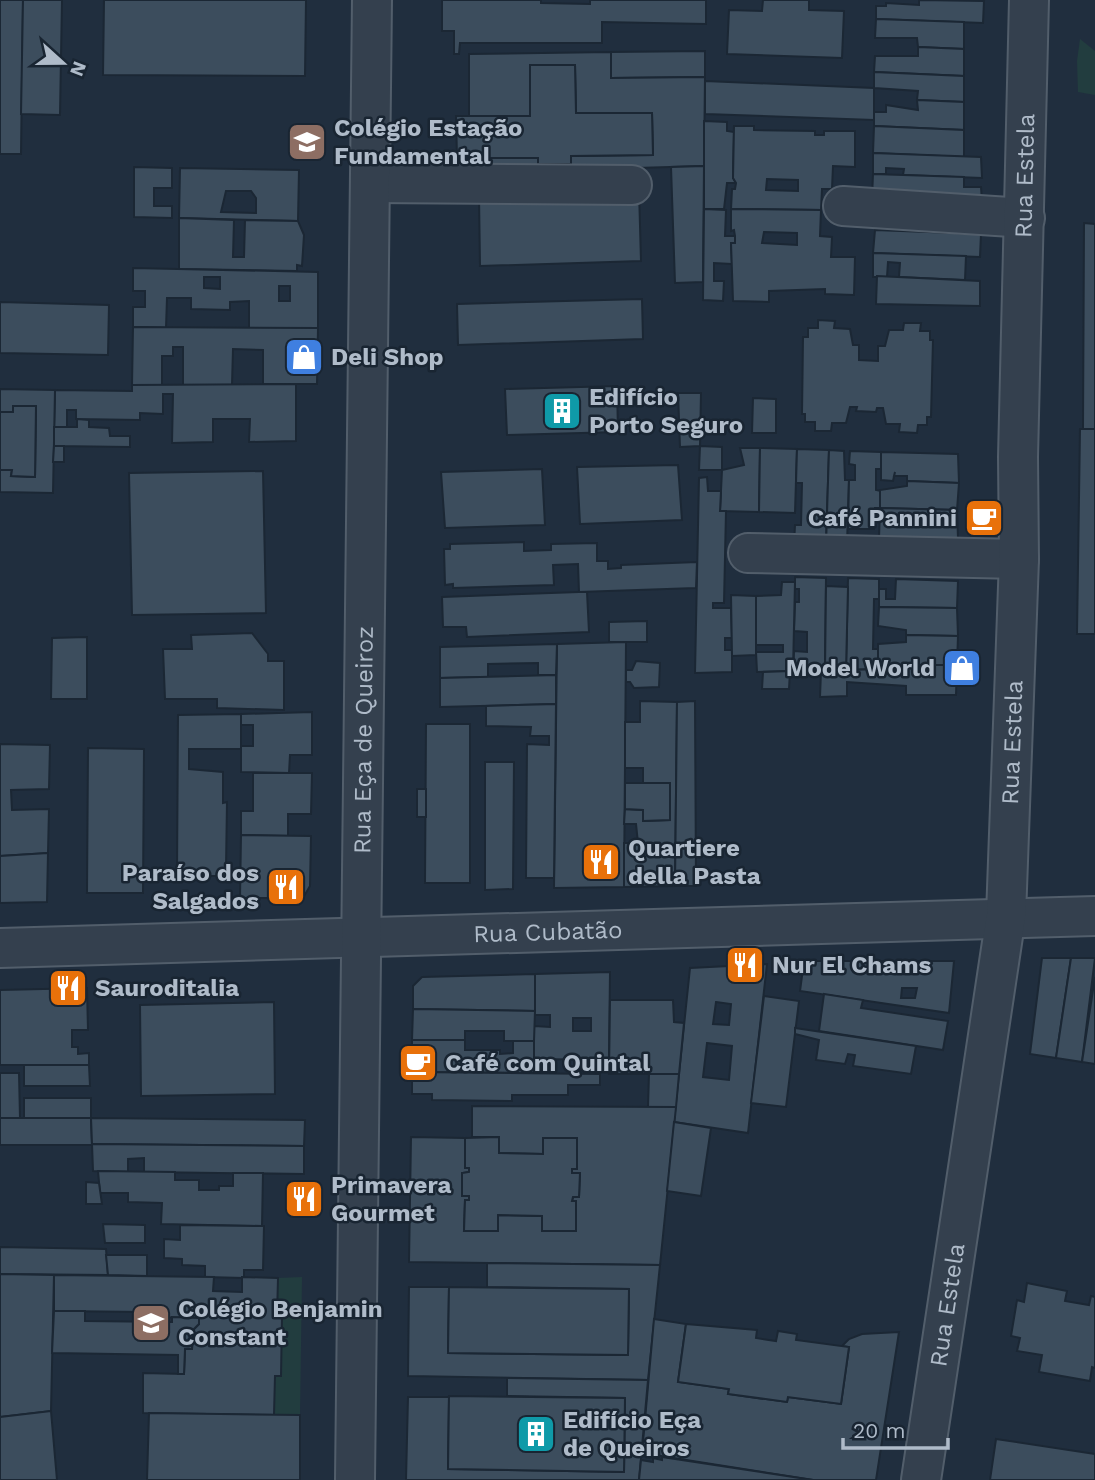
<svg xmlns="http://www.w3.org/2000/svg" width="1095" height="1480" font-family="'Work Sans',sans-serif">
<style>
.green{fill:#223d3f}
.building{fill:#3c4d5d;stroke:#1b2734;stroke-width:2;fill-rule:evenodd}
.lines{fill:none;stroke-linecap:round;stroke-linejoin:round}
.minor-casing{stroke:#525e6b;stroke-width:42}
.minor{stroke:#34404e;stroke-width:38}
.labels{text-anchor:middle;stroke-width:5;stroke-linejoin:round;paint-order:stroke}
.poi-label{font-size:24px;font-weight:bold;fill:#afbbc9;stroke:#192532;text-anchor:start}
.street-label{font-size:24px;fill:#afbbc9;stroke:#192532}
</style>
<rect width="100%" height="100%" fill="#202e3e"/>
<g class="green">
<polygon points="1080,39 1095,51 1095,95 1078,92 1077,61"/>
<polygon points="302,1277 300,1415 274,1415 275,1376 281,1375 282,1317 277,1317 278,1278"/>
</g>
<g class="building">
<polygon points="0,0 23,0 21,154 0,154"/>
<polygon points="23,0 62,0 60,115 21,114"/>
<polygon points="104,0 306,0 305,76 103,75"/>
<polygon points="442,0 541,0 541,3 590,4 590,0 706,0 706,24 602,22 602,43 460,43 459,54 454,54 454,31 442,31"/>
<polygon points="763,0 809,0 809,10 844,11 842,58 727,54 729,10 762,11"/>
<polygon points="919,0 984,1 983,23 876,19 876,6 886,6 886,3 919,5"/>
<polygon points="876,19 964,22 964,49 918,47 917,38 875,38"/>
<polygon points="918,47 964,49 964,76 874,72 875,56 918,56"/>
<polygon points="705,51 705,77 611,78 611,52"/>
<polygon points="611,52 611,78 705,77 704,166 470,173 470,158 538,158 538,164 571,164 571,156 653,155 652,113 576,113 575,65 530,65 530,116 469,117 469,54"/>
<polygon points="530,65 575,65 576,113 652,113 653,155 571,156 571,164 538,164 538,158 457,158 456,116 530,116"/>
<polygon points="874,72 964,76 964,102 917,100 918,91 874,88"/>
<polygon points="705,81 874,88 874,120 705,114"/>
<polygon points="917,100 964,102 964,130 874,126 874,112 886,112 886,105 918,110"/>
<polygon points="704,121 727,122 727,131 734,132 733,178 736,183 727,183 724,209 704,209"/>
<path d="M734 126H754V130L815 131V135H824V131H855V167L833 166 832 189H822L821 210 731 209 732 189H735L736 183 733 178ZM767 179 798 180V191L766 190Z"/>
<polygon points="874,126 964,130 964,157 873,153"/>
<polygon points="873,153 981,157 982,178 903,175 904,169 886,168 886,174 873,174"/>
<polygon points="704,166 703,282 675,283 671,167"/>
<polygon points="134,167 172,168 172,188 154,188 154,206 172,206 172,218 134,217"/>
<path d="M180 168 299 170 298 221 179 218ZM226 191H251L256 198V213L221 212Z"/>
<polygon points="873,174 964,177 964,187 981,187 982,201 872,198"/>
<polygon points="639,190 641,261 480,266 479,196"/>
<polygon points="704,209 726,210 725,236 735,236 735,243 731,243 732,264 714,263 714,281 724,281 723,301 703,300"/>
<path d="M731 209 821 210 820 236 832 237 831 257H855L854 295 825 294V289L769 291V302L733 301 731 243H735V236L734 230 731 231ZM764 232 797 233V245L762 243Z"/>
<polygon points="179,218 234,220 233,257 244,257 245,220 298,221 304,235 302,266 297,265 297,271 179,269"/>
<polygon points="1084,223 1095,224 1095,429 1083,429"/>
<polygon points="875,230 981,234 980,257 873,253"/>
<polygon points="873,253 966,256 965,280 899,277 900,263 888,262 887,277 873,277"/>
<path d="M133 268 318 272V328H249V301L230 302V310L191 309V298H167L166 328 133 327V307H145V291H133ZM204 277H220V289L204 288ZM279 286H290V301H279Z"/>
<polygon points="877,276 980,281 980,306 876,304"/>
<polygon points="642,299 643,339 458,345 457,304"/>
<polygon points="0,302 109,305 108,355 0,353"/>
<polygon points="818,320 835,321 834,328 850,329 853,345 859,345 859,360 878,361 878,346 885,346 889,330 903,330 904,323 921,323 920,331 930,331 930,340 933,340 931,417 927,417 927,425 918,425 917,433 899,432 900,424 886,424 883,408 877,408 876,412 856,411 857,407 850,407 846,423 832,423 831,431 815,431 815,422 805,422 805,414 802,414 803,337 808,337 808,328 818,328"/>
<polygon points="133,327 318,328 317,384 263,384 263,350 233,349 232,385 183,385 183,347 173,347 173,356 162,356 162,385 132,385"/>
<polygon points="296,384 296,441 249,442 250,419 213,419 213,442 172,443 173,394 163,394 163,414 140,413 140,420 76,419 76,410 67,410 67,427 54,427 55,390 132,391 132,385"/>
<polygon points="617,386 618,432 507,435 505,389"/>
<polygon points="0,389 55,390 53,493 0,492 0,470 12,470 11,476 35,477 36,406 13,406 13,412 0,412"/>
<polygon points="678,393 701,393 700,446 680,447"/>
<polygon points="753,398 776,399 776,433 752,433"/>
<polygon points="13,406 36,406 35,477 11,476 12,470 0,470 0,412 13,412"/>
<polygon points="77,419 89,420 89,427 109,428 110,436 130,436 130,447 54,446 54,427 77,427"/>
<polygon points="1080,429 1095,429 1095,634 1077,634"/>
<polygon points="54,446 64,446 64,462 53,462"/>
<polygon points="700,446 722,447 722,470 699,470"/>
<polygon points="740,448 760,448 759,512 720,511 722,470 744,465"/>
<polygon points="760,448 797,449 795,513 759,512"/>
<polygon points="797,449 829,450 826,545 794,544 795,525 801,525 802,483 796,483"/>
<polygon points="829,450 844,451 845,480 849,480 847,545 826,545"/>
<polygon points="850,451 881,452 881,469 876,469 876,490 881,491 880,508 875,508 874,529 848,529 849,480 855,480 855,465 849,464"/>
<polygon points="881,452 958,454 959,483 907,481 907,476 894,476 895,472 893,481 881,480"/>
<polygon points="678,465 682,520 580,524 577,467"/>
<polygon points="542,469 545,525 445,528 441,472"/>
<polygon points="263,471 266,613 132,615 129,473"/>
<polygon points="707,477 708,491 721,491 720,511 726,511 724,603 713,603 713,608 731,608 732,638 725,638 725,650 732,650 732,672 695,673 699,478"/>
<polygon points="907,481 959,483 957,510 880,508 880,490 907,486"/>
<polygon points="880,508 957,510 958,538 879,538"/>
<polygon points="524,542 524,551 551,550 551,544 597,543 597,561 608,561 608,569 621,568 621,565 697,562 696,588 579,592 578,564 553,565 554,585 453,588 453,584 445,585 444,549 450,549 450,544"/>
<polygon points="795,577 826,578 825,670 793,671 794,651 807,652 807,632 794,631 795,602 799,602 799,589 795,589"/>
<polygon points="848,578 879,579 879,599 874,599 873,649 878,649 878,669 846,670"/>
<polygon points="896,579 958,581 957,608 879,607 879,589 886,589 886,599 895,599"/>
<polygon points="782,582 795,582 793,671 757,672 756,652 783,652 783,645 756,645 756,596 781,595"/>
<polygon points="826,586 848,587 846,670 825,670"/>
<polygon points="579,592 587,592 589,632 467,637 466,627 443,627 442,597"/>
<polygon points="731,595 756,596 756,655 732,656"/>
<polygon points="879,607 957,608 958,636 906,635 906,630 878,626"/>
<polygon points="647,621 647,642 609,642 609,622"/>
<polygon points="252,633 268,654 268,661 284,661 284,710 217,708 217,699 165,699 163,649 192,649 191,635"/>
<polygon points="906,635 958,636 957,665 878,665 878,644 906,642"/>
<polygon points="87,637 87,699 51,699 52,638"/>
<polygon points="626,642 624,887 554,888 557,644"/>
<polygon points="557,644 556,675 538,675 538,663 488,664 488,677 440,678 440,647"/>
<polygon points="636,661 660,663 659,687 634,688 630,682 626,682 626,670 632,670"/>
<polygon points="878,665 957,665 956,695 906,695 906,686 847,682 847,696 820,697 821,671 878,669"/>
<polygon points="790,671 789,689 762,689 763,672"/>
<polygon points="556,675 556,704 440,707 440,678"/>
<polygon points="640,701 677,702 675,886 624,887 624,843 638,843 636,824 624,824 625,809 643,810 643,821 670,820 670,783 643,783 643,768 625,768 625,722 640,722"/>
<polygon points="695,701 696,886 675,886 677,702"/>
<polygon points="556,704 554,878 526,878 527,744 549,745 549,736 530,736 531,727 486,726 486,706"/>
<polygon points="312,712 312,755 290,755 289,773 241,772 241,746 253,746 253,725 241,725 241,714"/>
<polygon points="241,714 241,749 189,749 189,769 223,772 223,803 227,802 226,868 222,868 222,876 177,876 178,715"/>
<polygon points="426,724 470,724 470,883 425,883"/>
<polygon points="0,744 50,745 49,789 11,790 12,810 49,809 48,853 0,856"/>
<polygon points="88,748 144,749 143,893 87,893"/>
<polygon points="485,762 514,762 513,889 485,890"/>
<polygon points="253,773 312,773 311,814 288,814 288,836 241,835 241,811 253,811"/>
<polygon points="625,783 670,783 670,820 643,821 643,810 625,809"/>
<rect x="417" y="789" width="9" height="28"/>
<polygon points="241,835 311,836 310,886 303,898 240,898"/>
<polygon points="48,853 47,902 0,903 0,856"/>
<polygon points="1042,958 1071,958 1056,1058 1030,1054"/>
<polygon points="1071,958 1095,958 1082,1062 1056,1058"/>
<path d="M804 961H954L949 1013 800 991ZM902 988H917L915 998H901Z"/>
<path d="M767 964 748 1133 674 1122 690 968ZM716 1002 731 1004 729 1025 713 1024ZM707 1043 732 1046 729 1080 703 1077Z"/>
<path d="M610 972 609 1060 534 1059V1026L550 1027V1015H534L535 974ZM573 1018H591V1031H573Z"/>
<polygon points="535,974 535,1011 413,1009 413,986 422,977"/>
<polygon points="1095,977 1095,1064 1082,1062"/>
<polygon points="87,988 88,1030 72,1030 72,1047 78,1047 78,1054 89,1053 89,1065 0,1065 0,990"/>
<polygon points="824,994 863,1000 861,1008 948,1021 943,1050 819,1031"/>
<polygon points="764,996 799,1001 786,1107 751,1103"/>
<polygon points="610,1000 673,1000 674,1022 684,1023 679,1074 609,1074"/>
<polygon points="274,1002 275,1094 141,1096 140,1005"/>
<polygon points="413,1009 535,1011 534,1041 504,1041 504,1031 465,1031 465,1040 412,1040"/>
<polygon points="795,1028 916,1046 911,1074 853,1066 855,1055 848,1054 845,1064 816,1060 819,1040 795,1034"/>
<polygon points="412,1040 465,1040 465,1050 500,1050 500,1054 513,1053 513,1041 534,1041 534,1073 412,1072"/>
<polygon points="24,1065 89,1065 90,1086 24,1086"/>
<polygon points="412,1072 600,1074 600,1085 568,1085 568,1095 512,1095 512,1101 432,1100 432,1094 412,1094"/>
<polygon points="0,1073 19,1073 20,1118 0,1118"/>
<polygon points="649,1074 679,1074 676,1107 648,1107"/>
<rect x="24" y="1098" width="67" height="20"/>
<polygon points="472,1106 676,1107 660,1265 409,1262 411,1137 465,1138 465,1168 469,1168 469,1172 462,1173 462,1196 469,1196 469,1200 465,1200 464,1231 498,1231 498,1215 542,1216 542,1231 576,1231 576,1201 572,1201 573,1197 579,1197 580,1173 572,1173 572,1169 577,1169 577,1138 543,1138 543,1154 499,1153 499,1137 472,1137"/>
<polygon points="0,1118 91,1118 92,1145 0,1145"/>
<polygon points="91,1118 305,1120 304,1146 92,1144"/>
<polygon points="674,1122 711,1128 701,1196 667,1191"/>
<polygon points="499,1137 499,1153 543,1154 543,1138 577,1138 577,1169 572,1169 572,1173 580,1173 579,1197 573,1197 572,1201 576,1201 576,1231 542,1231 542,1216 498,1215 498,1231 464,1231 465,1200 469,1200 469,1196 462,1196 462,1173 469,1172 469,1168 465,1168 465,1138"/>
<polygon points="92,1144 304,1146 304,1174 144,1172 144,1158 128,1159 128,1172 93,1171"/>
<polygon points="98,1171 175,1172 175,1180 199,1180 199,1190 219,1190 219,1186 233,1186 233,1173 263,1173 262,1226 161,1224 162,1203 128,1202 128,1193 100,1193"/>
<polygon points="86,1182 99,1183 102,1204 86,1204"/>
<polygon points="103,1224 145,1225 145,1243 105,1243"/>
<polygon points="180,1225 264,1226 263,1270 244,1270 244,1278 205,1277 205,1266 182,1265 182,1259 164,1258 164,1239 180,1240"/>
<polygon points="0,1247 106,1249 108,1275 0,1274"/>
<polygon points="106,1255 147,1255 147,1276 108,1275"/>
<polygon points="487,1263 660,1265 648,1380 408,1376 409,1287 449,1287 448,1353 628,1355 629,1289 487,1287"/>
<polygon points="0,1274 54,1275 51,1411 0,1417"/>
<polygon points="54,1275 214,1277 213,1291 242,1292 242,1277 278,1278 277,1317 282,1317 281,1376 275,1376 274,1415 143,1413 143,1373 184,1374 185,1349 192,1349 193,1330 199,1324 199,1318 146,1317 145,1312 54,1311"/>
<polygon points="1027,1283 1067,1291 1065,1301 1089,1305 1091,1296 1095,1297 1095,1368 1092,1367 1090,1381 1039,1372 1042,1355 1017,1351 1020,1338 1011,1336 1017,1300 1024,1302"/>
<polygon points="449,1287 629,1289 628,1355 448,1353"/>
<polygon points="54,1311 85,1311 85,1321 172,1322 172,1317 199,1318 199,1324 193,1330 192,1349 185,1349 184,1374 178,1374 178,1355 52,1353"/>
<polygon points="654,1319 686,1324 678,1382 729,1389 728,1394 787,1402 788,1397 841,1404 849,1347 842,1346 849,1339 862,1334 899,1332 876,1480 813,1480 642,1453"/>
<polygon points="686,1324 757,1330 756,1338 776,1341 778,1331 797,1334 796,1340 849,1347 841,1404 788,1397 787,1402 728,1394 729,1389 678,1382"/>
<polygon points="507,1378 648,1380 639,1480 406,1480 408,1397 449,1397 448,1469 624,1472 625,1398 507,1396"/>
<polygon points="449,1396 625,1398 624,1472 448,1469"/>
<polygon points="51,1411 57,1480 0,1480 0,1417"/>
<polygon points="149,1413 300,1415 300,1480 147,1480"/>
<polygon points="996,1439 1095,1454 1095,1480 990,1480"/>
<polygon points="662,1457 813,1480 639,1480 641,1460 653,1462 653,1458 662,1460"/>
</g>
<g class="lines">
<g class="minor-casing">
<g id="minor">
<polyline points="370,183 632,185"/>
<polyline points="843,206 1025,218"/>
<polyline points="748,553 1019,559"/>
<path id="s1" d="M0 948 1095 916"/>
<path id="s2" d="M355 1480 372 0"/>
<path id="s3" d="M921 1480 1006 916 1019 559 1018 457 1029 0"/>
</g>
</g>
<use href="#minor" class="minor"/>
</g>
<defs>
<g id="school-square" transform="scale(2.0125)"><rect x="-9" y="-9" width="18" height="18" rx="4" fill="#8d6e63" stroke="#192532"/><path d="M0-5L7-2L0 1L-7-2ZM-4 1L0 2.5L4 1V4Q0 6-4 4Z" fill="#fff"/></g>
<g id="shop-square" transform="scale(2.0125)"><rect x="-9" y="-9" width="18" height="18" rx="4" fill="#3f7fe0" stroke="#192532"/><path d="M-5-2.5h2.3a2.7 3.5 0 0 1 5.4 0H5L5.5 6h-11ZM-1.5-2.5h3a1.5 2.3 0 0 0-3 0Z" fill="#fff"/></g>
<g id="building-square" transform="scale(2.0125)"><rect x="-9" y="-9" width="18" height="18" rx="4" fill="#0f9aa8" stroke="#192532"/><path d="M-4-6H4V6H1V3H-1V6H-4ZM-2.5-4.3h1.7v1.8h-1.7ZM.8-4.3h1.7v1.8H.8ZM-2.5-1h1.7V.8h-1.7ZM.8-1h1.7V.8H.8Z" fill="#fff"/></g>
<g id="cafe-square" transform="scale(2.0125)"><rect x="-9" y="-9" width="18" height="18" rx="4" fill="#e8710a" stroke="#192532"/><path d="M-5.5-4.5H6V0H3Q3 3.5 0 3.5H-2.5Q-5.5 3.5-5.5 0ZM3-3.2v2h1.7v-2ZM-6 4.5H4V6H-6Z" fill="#fff"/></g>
<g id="restaurant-square" transform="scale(2.0125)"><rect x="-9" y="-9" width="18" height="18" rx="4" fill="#e8710a" stroke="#192532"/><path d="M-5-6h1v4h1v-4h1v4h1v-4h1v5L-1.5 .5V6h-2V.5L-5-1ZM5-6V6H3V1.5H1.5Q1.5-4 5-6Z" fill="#fff"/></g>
</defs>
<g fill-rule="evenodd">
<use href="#school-square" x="307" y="142"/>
<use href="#shop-square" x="304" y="357"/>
<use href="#building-square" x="562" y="411"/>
<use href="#cafe-square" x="984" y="518"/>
<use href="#shop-square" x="962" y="668"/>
<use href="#restaurant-square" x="601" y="862"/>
<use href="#restaurant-square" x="286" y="887"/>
<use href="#restaurant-square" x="745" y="965"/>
<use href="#restaurant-square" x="68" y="988"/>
<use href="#cafe-square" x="418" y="1063"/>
<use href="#restaurant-square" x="304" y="1199"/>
<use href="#school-square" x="151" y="1323"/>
<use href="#building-square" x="536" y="1434"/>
</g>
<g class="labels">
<g class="poi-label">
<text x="334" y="136">Colégio Estação<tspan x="334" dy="28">Fundamental</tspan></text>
<text x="331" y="365">Deli Shop</text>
<text x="589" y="405">Edifício<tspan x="589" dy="28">Porto Seguro</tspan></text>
<text x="957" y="526" text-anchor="end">Café Pannini</text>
<text x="935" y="676" text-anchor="end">Model World</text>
<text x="628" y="856">Quartiere<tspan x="628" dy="28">della Pasta</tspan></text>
<text x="259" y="881" text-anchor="end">Paraíso dos<tspan x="259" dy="28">Salgados</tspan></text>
<text x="772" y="973">Nur El Chams</text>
<text x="95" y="996">Sauroditalia</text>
<text x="445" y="1071">Café com Quintal</text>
<text x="331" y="1193">Primavera<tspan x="331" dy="28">Gourmet</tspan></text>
<text x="178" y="1317">Colégio Benjamin<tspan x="178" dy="28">Constant</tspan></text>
<text x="563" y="1428">Edifício Eça<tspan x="563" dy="28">de Queiros</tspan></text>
</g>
<g class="street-label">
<text dy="8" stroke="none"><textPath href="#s3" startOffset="1311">Rua Estela</textPath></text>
<text dy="8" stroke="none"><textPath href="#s2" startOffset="740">Rua Eça de Queiroz</textPath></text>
<text dy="8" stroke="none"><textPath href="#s3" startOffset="744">Rua Estela</textPath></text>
<text dy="8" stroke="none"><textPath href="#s1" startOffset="548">Rua Cubatão</textPath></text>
<text dy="8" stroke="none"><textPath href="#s3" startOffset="177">Rua Estela</textPath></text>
</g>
</g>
<g transform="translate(63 63) rotate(111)" stroke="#192532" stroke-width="5" paint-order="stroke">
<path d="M0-5L12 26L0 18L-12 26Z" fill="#afbbc9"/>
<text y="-10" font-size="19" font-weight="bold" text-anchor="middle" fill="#afbbc9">N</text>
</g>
<path d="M843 1438v10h105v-10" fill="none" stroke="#afbbc9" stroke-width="3.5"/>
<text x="853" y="1438" font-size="21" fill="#afbbc9" stroke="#192532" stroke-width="5" paint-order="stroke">20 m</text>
</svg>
